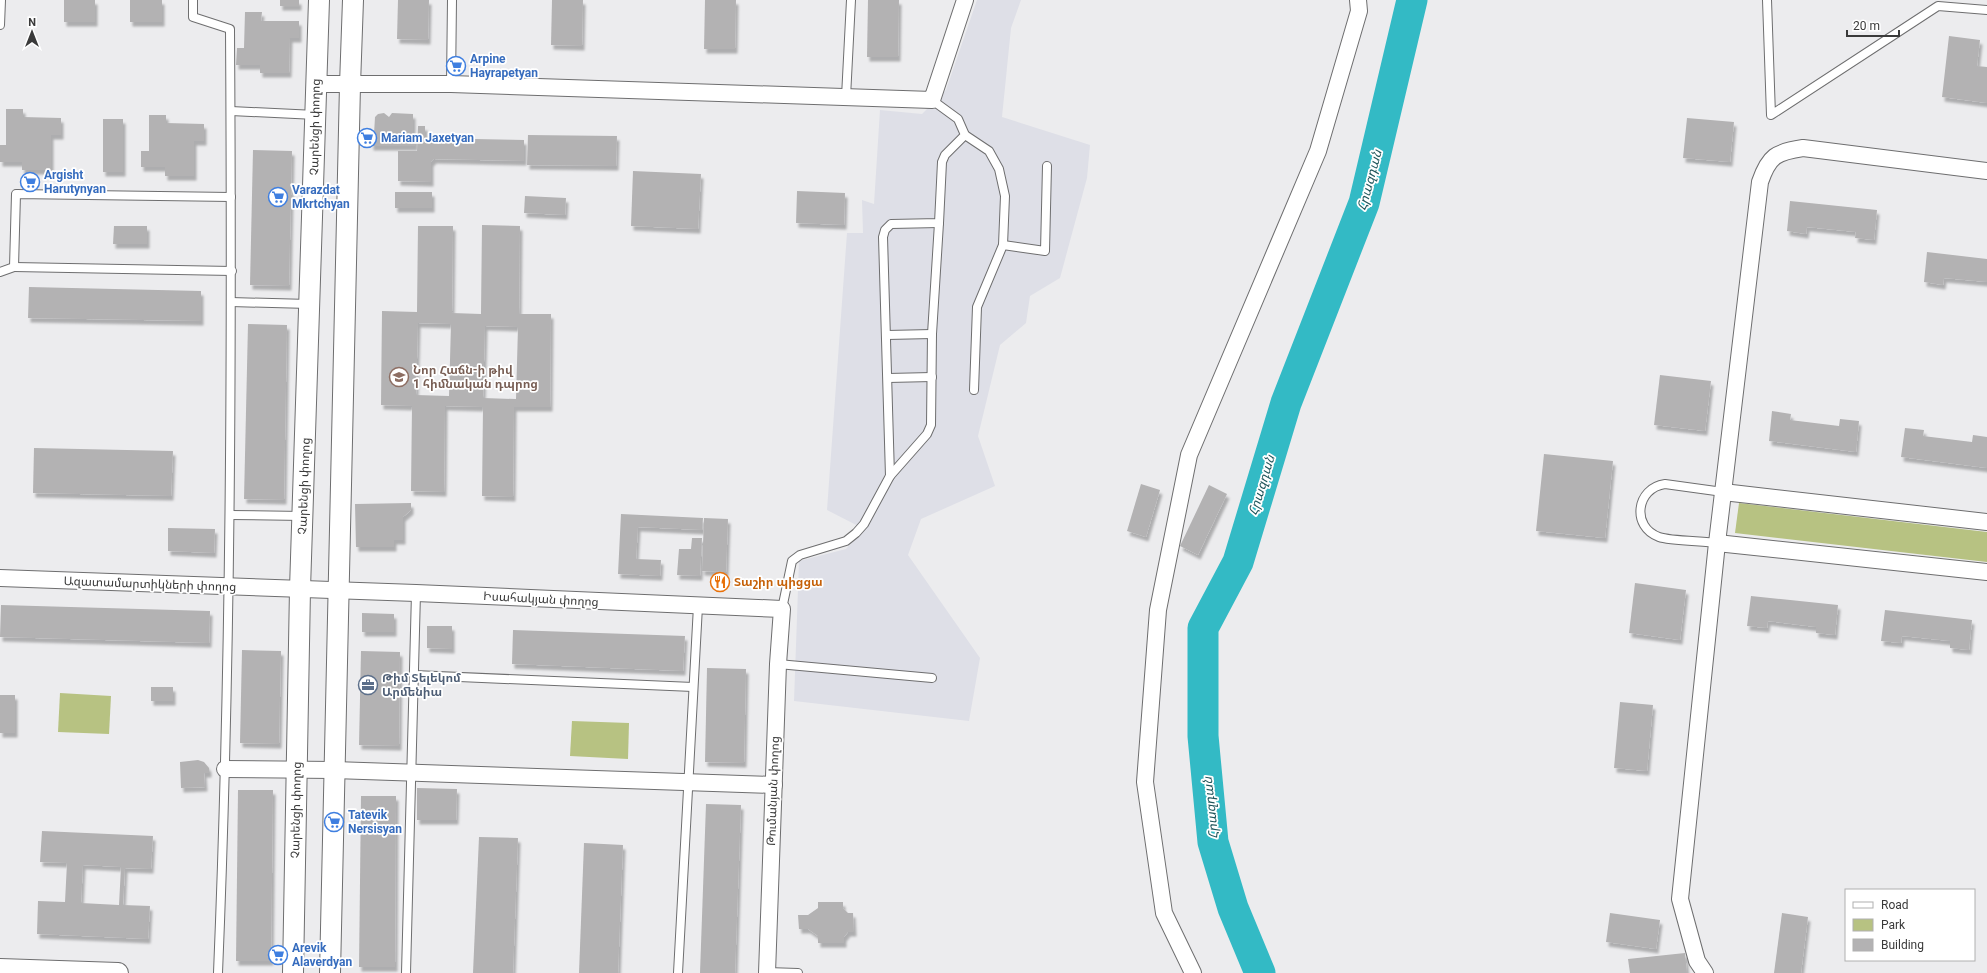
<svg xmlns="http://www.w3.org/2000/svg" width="1987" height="973" font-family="Roboto,'Noto Sans Armenian',sans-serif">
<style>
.built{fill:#dedfe7}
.green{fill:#b7c282}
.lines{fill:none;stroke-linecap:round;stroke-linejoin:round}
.river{stroke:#33bac5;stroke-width:31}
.building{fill:#b3b2b3;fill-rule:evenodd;filter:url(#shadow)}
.service-casing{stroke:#6e6e6f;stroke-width:10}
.minor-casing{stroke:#6e6e6f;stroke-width:18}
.tertiary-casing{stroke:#6e6e6f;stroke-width:22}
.service{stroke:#fff;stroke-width:8}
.minor{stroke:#fff;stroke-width:16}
.tertiary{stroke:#fff;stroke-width:20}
.labels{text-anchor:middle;stroke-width:3.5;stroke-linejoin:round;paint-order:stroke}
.shop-label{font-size:12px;font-weight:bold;fill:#366cbe;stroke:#fff;text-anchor:start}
.street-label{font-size:12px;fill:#3a3a3a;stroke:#fff}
.education-label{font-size:12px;font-weight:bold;fill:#785e54;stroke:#fff;text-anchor:start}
.food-label{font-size:12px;font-weight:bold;fill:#c56008;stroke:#fff;text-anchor:start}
.service-label{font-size:12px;font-weight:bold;fill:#4e5e75;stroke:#fff;text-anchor:start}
.water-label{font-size:13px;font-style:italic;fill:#20565b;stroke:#fff}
</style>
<defs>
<filter id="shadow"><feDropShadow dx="2.5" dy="4.5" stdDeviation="1" flood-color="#0004"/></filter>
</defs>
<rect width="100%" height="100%" fill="#ececee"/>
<polygon class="built" points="977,0 1021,0 1011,28 1002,117 1090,145 1087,178 1060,278 1030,296 1026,323 1000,345 978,436 995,486 921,519 908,555 980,658 969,721 794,701 799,561 846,549 864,529 827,510 847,233 863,233 862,200 874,204 880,110 922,114 946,90"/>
<g class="green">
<polygon points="1739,503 1987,532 1987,562 1735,533"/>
<polygon points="60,693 111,696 109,734 58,732"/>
<polygon points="572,721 629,723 628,759 570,756"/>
</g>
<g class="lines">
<polyline class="river" points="1260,973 1233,908 1213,842 1203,736 1203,628 1238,562 1286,403 1364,203 1412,0"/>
</g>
<g class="building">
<rect x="64" y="0" width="31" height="22"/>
<rect x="130" y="0" width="32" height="22"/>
<rect x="280" y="0" width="19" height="6"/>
<polygon points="398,0 429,0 428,40 397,39"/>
<polygon points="552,0 583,0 582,46 551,45"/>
<polygon points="705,0 736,0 735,49 704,49"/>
<polygon points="868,0 899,0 898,57 867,57"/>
<polygon points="245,12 262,12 261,21 299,21 299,38 290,38 289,73 260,73 260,65 236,65 237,48 244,48"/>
<polygon points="1949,36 1980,40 1977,66 1987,67 1987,103 1942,97"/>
<polygon points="6,109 23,109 23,117 61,118 61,135 51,135 51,170 22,170 22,162 0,162 0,145 6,145"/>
<polygon points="384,113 389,117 392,113 413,114 413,136 415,136 415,146 371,146 371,134 374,134 375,117 378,114"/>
<polygon points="149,115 166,115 166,123 204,124 204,141 194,141 194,176 165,176 165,167 141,167 141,151 149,151"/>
<polygon points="1687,118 1734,122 1730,162 1683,158"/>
<rect x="103" y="119" width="20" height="53"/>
<polygon points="418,126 425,126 425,138 524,140 524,161 434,159 431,162 431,182 398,181 398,151 417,151"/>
<polygon points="528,135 617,136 616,166 527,165"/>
<polygon points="253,150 292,151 289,286 250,285"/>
<polygon points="633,171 701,174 698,229 631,226"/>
<polygon points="797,191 845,193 844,225 796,223"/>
<rect x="395" y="192" width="37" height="16"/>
<polygon points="525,196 566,198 565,215 524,213"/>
<polygon points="1790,201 1877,210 1874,240 1855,238 1856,232 1807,227 1806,234 1787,231"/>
<path d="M482 225 520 226 519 314H551L550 407H514L513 497 482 496 483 407 445 406 444 492 411 491 412 406 381 405 382 311 417 312 418 226H453L452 313 481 314ZM418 323 451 324 449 396 416 395ZM485 326 518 327 516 399 483 398Z"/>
<polygon points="114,226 147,226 147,244 113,244"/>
<polygon points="1927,252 1987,259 1987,282 1944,278 1943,285 1924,282"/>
<polygon points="29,287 201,291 201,321 28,318"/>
<polygon points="248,324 287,325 284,500 244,499"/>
<polygon points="1660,375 1711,381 1705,431 1654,425"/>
<polygon points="1772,411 1791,414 1790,420 1839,426 1840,419 1859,421 1856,452 1769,441"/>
<polygon points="1905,428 1924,430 1923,436 1972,442 1973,435 1987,437 1987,468 1901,457"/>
<polygon points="34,448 173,451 171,496 33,493"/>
<polygon points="1544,454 1613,461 1605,538 1536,531"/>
<polygon points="1141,484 1160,490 1146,537 1127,531"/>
<polygon points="1209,485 1227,494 1198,555 1180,546"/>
<polygon points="411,503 411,510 403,517 403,540 394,540 394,547 356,547 355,504"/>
<polygon points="621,514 703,518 702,530 638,527 636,559 661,560 660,576 618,574"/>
<polygon points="704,518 728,519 726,572 702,571"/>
<polygon points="168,528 215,529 214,553 168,551"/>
<polygon points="692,538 702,538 700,576 677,575 679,549 691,549"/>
<polygon points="1635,583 1686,590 1680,640 1629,633"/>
<polygon points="1751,596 1838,605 1835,635 1816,633 1816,627 1768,621 1767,628 1747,626"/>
<polygon points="1,605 210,611 209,643 0,637"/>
<polygon points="1885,610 1972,620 1969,650 1950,648 1950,641 1902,636 1901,643 1881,641"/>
<polygon points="362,613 394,614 394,632 362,632"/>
<polygon points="427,626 452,626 452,649 427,648"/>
<polygon points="513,630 685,636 683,671 512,664"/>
<polygon points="242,650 281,651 279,744 240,743"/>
<polygon points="361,651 400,652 399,746 359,745"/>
<polygon points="707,668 746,669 744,763 705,762"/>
<rect x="151" y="687" width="22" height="14"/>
<rect x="0" y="695" width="15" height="38"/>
<polygon points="1620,702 1653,705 1647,771 1614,768"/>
<polygon points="198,760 204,762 209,768 209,773 204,773 205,787 181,788 180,762"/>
<polygon points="417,788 457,789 456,820 417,820"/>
<polygon points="238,790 273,790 271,961 236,961"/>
<polygon points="361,796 396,796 395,967 359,967"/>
<polygon points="706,804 741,805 735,973 700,973"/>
<path d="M42 831 153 836 151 869 125 868 123 905 150 906 148 939 37 934 38 901 65 902 67 863 40 862ZM83 865 121 867 119 905 81 903Z"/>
<polygon points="479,837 518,838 513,973 473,973"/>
<polygon points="584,843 623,845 618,973 579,973"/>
<polygon points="818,902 843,902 843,908 848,913 853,913 854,932 848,932 844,937 844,943 818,943 818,936 808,929 799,929 798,915 808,915 818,908"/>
<polygon points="1610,913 1660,920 1656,949 1606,942"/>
<polygon points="1782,913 1808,917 1801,973 1774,973"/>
<polygon points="1685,953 1687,973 1630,973 1628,959"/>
</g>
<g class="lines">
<g class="service-casing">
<g id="service">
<path d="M193 0V17L230 29C232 343 231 658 218 973"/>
<polyline points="1767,0 1771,115 1938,6 1987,10"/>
<polyline points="0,25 1,0"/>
<polyline points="451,84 452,0"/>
<polyline points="846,97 851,0"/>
<polyline points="231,111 316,115"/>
<polyline points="965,135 989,151 999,169 1005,196 1003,245 977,307 974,390"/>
<polyline points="1003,245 1045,251 1047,166"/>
<polyline points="14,267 232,271"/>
<polyline points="0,272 14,267 16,194 231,197"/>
<polyline points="231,302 309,304"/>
<polyline points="887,335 932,334"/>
<polyline points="888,378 932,377"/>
<polyline points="890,476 927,434 931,425 932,334 939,223"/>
<polyline points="230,515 303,516"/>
<path d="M1717 543C1703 541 1670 541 1659 537 1631 527 1636 488 1665 484L1723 492"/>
<polyline points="782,609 792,561 800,555 846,541 856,533 864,524 890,476 883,237 885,230 891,224 939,223 942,162 945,155 965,135 958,119 932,100"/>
<polyline points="778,664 932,678"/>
<polyline points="414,675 693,687"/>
<polyline points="767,972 798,973"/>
<polyline points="406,973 416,593"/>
<polyline points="678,973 698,606"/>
</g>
</g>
<g class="minor-casing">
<g id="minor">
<polyline points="316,84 451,84 932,100 965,0"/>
<polyline points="1723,492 1987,522"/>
<polyline points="1717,543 1987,572"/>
<polyline points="0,578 416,593 782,609 778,664 767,973"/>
<polyline points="225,769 334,770 774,785"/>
<polyline points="1193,973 1164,913 1145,782 1158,610 1189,455 1318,151 1359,11 1358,0"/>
<path d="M1705 973 1697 961 1680 899 1717 543 1760 182C1769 156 1776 152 1803 148L1987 171"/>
</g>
</g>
<g class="tertiary-casing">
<g id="tertiary">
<polyline points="0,969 118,973"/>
<polyline points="293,973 300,589 319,0"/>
<polyline points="330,973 350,85 353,0"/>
</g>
</g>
<use href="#service" class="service"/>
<use href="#minor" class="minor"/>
<use href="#tertiary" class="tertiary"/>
</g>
<defs>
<g id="supermarket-ring" transform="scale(1)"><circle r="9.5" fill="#fff" stroke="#3f7fe0" stroke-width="1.5"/><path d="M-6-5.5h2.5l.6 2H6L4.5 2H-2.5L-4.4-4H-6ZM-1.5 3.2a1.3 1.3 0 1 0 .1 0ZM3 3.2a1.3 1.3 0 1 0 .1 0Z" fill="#3f7fe0"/></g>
<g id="school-ring" transform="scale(1)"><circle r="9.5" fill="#fff" stroke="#8d6e63" stroke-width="1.5"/><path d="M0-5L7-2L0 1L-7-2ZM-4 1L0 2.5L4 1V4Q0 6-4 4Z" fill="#8d6e63"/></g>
<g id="restaurant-ring" transform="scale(1)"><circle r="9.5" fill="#fff" stroke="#e8710a" stroke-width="1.5"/><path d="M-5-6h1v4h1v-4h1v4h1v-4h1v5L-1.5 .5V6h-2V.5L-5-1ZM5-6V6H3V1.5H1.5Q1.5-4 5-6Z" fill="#e8710a"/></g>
<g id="office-ring" transform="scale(1)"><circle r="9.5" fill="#fff" stroke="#5c6f8a" stroke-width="1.5"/><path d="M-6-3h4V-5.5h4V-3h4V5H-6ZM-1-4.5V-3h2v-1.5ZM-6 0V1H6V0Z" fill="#5c6f8a"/></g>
</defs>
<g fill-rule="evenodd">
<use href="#supermarket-ring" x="456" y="66"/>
<use href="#supermarket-ring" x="367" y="138"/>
<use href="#supermarket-ring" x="30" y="182"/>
<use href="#supermarket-ring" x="278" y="197"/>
<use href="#school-ring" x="399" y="377"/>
<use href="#restaurant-ring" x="720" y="582"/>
<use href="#office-ring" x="368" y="685"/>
<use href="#supermarket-ring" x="334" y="822"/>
<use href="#supermarket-ring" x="278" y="955"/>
</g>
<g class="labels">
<g class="shop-label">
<text x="470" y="63">Arpine<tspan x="470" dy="14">Hayrapetyan</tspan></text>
<text x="381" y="142">Mariam Jaxetyan</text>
<text x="44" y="179">Argisht<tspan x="44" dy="14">Harutynyan</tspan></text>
<text x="292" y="194">Varazdat<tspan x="292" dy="14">Mkrtchyan</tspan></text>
<text x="348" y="819">Tatevik<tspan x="348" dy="14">Nersisyan</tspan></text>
<text x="292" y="952">Arevik<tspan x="292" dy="14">Alaverdyan</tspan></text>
</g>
<g class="street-label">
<text transform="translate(315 127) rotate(-89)" y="4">Չարենցի փողոց</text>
<text transform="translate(304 486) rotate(-88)" y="4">Չարենցի փողոց</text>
<text transform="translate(150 584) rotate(2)" y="4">Ազատամարտիկների փողոց</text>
<text transform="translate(541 599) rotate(3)" y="4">Իսահակյան փողոց</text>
<text transform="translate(773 791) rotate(-88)" y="4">Թումանյան փողոց</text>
<text transform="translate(296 810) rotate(-89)" y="4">Չարենցի փողոց</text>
</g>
<g class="education-label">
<text x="413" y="374">Նոր Հաճն-ի թիվ<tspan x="413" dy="14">1 հիմնական դպրոց</tspan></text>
</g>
<g class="food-label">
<text x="734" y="586">Տաշիր պիցցա</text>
</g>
<g class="service-label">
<text x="382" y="682">Թիմ Տելեկոմ<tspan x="382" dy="14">Արմենիա</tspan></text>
</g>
<g class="water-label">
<text transform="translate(1369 180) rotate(-75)" y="5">Հրազդան</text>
<text transform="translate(1261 485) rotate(-73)" y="5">Հրազդան</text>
<text transform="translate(1210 808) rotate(-96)" y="5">Հրազդան</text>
</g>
</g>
<rect x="1845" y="889" width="130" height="72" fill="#ffffff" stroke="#b0b0b0"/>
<rect x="1853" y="902" width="20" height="6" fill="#ffffff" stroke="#b0b0b0"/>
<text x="1881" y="909" font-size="12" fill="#3a3a3a">Road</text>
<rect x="1853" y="919" width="20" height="12" fill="#b7c282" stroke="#b0b0b0"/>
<text x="1881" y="929" font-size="12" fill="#3a3a3a">Park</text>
<rect x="1853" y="939" width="20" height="12" fill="#b3b2b3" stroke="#b0b0b0"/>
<text x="1881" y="949" font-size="12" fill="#3a3a3a">Building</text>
<g transform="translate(32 32)" stroke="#ffffff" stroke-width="3" paint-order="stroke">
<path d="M0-3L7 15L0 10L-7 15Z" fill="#3a3a3a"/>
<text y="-6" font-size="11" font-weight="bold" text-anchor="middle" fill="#3a3a3a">N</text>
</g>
<path d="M1847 30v6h52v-6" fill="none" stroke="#3a3a3a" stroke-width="2"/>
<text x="1853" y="30" font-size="12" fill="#3a3a3a" stroke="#ffffff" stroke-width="3" paint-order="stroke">20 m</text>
</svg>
